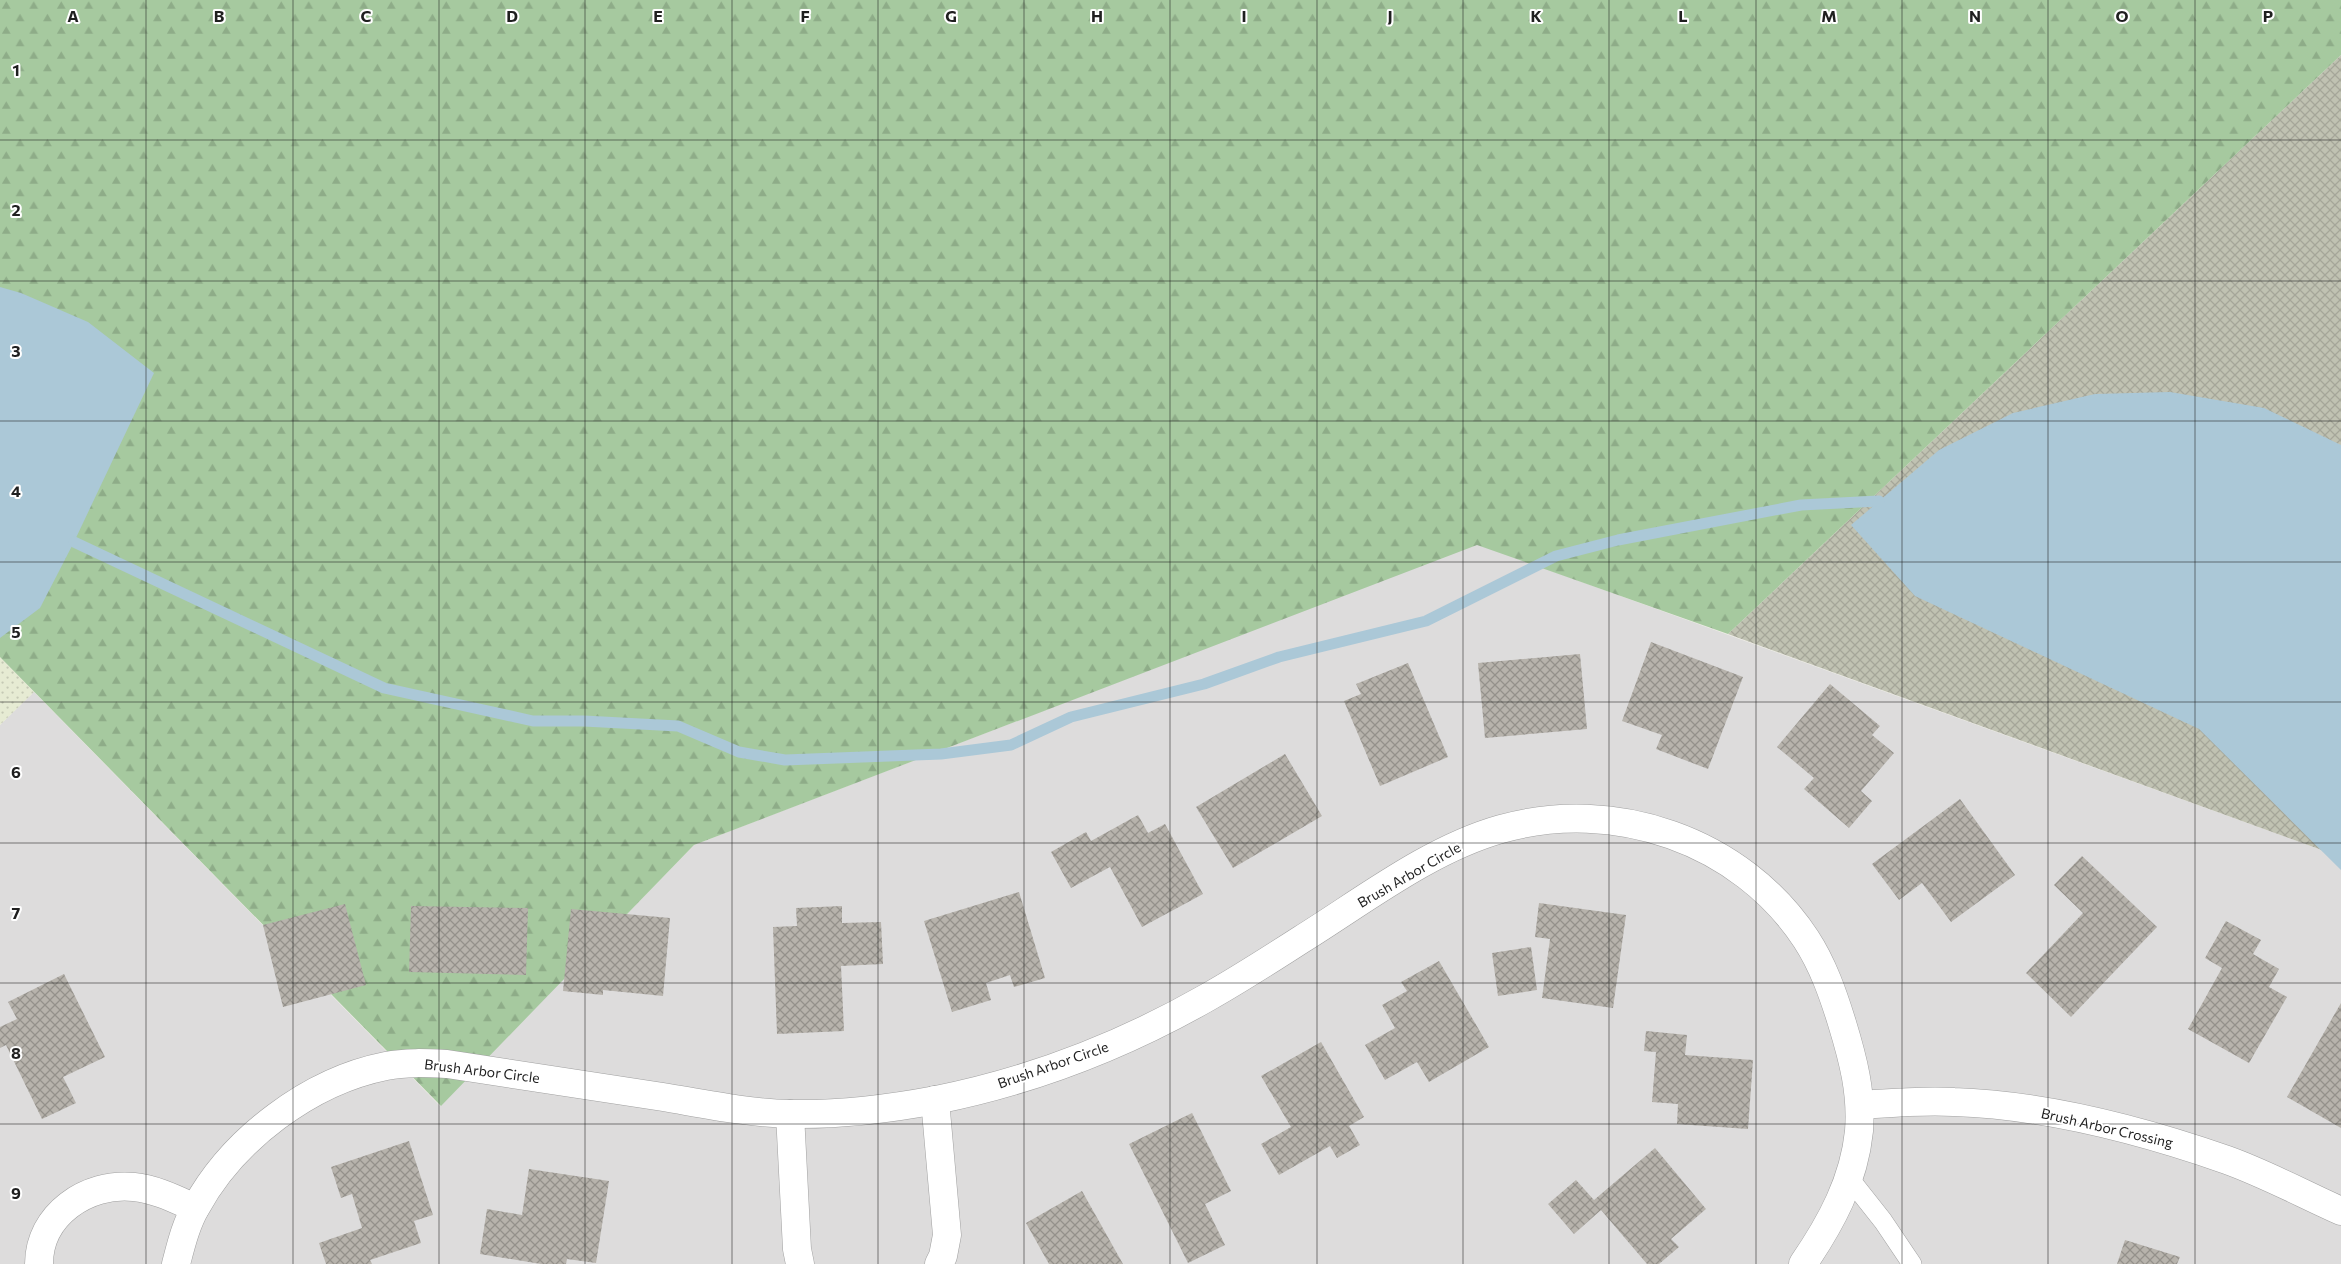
<svg xmlns="http://www.w3.org/2000/svg" width="2341" height="1264" font-family="Commissioner,sans-serif">
<style>
.residential{fill:#dddcdc}
.construction{fill:url(#construction-cross-hatch)}
.farmland{fill:url(#farmland-dots)}
.forest{fill:url(#forest-firs)}
.water{fill:#abc8d7}
.lines{fill:none;stroke-linecap:round;stroke-linejoin:round}
.stream{stroke:#abc8d7;stroke-width:11}
.building{fill:url(#building-cross-hatch)}
.lane-casing{stroke:#a0a0a0;stroke-width:20}
.street-casing{stroke:#a0a0a0;stroke-width:29}
.lane{stroke:#fff;stroke-width:19}
.street{stroke:#fff;stroke-width:28}
.grid{fill:none;stroke:#1f1f1f;stroke-width:1;stroke-opacity:0.55}
.labels{text-anchor:middle;stroke-width:4;stroke-linejoin:round;paint-order:stroke}
.street-label{font-size:14px;fill:#1f1f1f;stroke:#fff}
.grid-label{font-size:16px;text-anchor:middle;font-weight:bold;fill:#1f1f1f;stroke:#fff;stroke-width:4;stroke-linejoin:round;paint-order:stroke}
</style>
<defs>
<pattern id="construction-cross-hatch" width="8" height="8" patternUnits="userSpaceOnUse" patternTransform="scale(1.25)"><rect width="8" height="8" fill="#c0c2b2"/><path d="M0 0l8 8M0 8l8-8" fill="none" stroke="#a5a699"/></pattern>
<pattern id="farmland-dots" width="8" height="8" patternUnits="userSpaceOnUse" patternTransform="scale(1.25)"><rect width="8" height="8" fill="#e6ebd3"/><path d="M2 2h.1M6 6h.1" fill="none" stroke="#c5c9b5" stroke-width="1.8" stroke-linecap="round"/></pattern>
<pattern id="forest-firs" width="22" height="20" patternUnits="userSpaceOnUse" patternTransform="scale(1.25)"><rect width="22" height="20" fill="#a6c99f"/><path d="M5 1l3.5 6h-7zM16 11l3.5 6h-7z" fill="#8eac88"/></pattern>
<pattern id="building-cross-hatch" width="8" height="8" patternUnits="userSpaceOnUse" patternTransform="scale(1.25)"><rect width="8" height="8" fill="#b7b3ac"/><path d="M0 0l8 8M0 8l8-8" fill="none" stroke="#94918b"/></pattern>
</defs>
<rect width="100%" height="100%" fill="#eeede6"/>
<polygon class="residential" points="1477,544 2341,857 2341,1264 0,1264 0,725 34,692 440,1106 694,845"/>
<polygon class="construction" points="2341,55 2341,857 1728,634"/>
<polygon class="farmland" points="0,657 34,692 0,725"/>
<polygon class="forest" points="0,0 2341,0 2341,55 1728,634 1477,545 694,845 441,1106 0,657"/>
<g class="water">
<polygon points="0,287 21,293 88,322 154,373 74,542 40,608 0,638"/>
<polygon points="2170,392 2264,408 2341,445 2341,870 2199,729 1915,596 1851,525 1939,450 2013,413 2095,394"/>
</g>
<g class="lines">
<polyline class="stream" points="74,542 384,688 533,721 584,721 678,726 739,752 785,760 941,754 1011,745 1071,717 1204,684 1279,657 1426,621 1556,556 1618,540 1801,505 1879,501"/>
</g>
<g class="building">
<polygon points="1651,642 1743,677 1708,769 1656,749 1662,735 1622,721"/>
<polygon points="1580,654 1587,729 1485,738 1478,663"/>
<polygon points="1408,663 1448,757 1380,786 1344,701 1361,694 1356,684"/>
<polygon points="1830,684 1880,726 1872,735 1894,753 1861,791 1872,801 1849,828 1804,789 1814,778 1777,747"/>
<polygon points="1285,754 1322,816 1233,868 1196,807"/>
<polygon points="1960,799 2015,875 1951,922 1922,883 1899,900 1872,864"/>
<polygon points="1138,815 1148,833 1165,824 1203,894 1142,927 1110,867 1071,888 1051,852 1086,832 1091,841"/>
<polygon points="2082,856 2157,927 2071,1017 2026,973 2083,913 2054,885"/>
<polygon points="1019,892 1045,978 1014,987 1010,975 986,983 991,1000 952,1012 924,921"/>
<polygon points="1539,903 1626,915 1613,1008 1542,998 1550,939 1535,937"/>
<polygon points="345,904 366,985 283,1007 263,925"/>
<polygon points="411,906 528,908 526,975 409,972"/>
<polygon points="842,906 842,923 881,922 883,964 841,966 844,1031 777,1034 773,927 797,926 796,908"/>
<polygon points="571,909 670,918 663,996 603,990 603,995 563,991"/>
<polygon points="2226,921 2261,940 2253,954 2279,969 2269,987 2287,997 2249,1063 2188,1029 2222,968 2205,958"/>
<polygon points="1531,947 1537,990 1498,996 1492,953"/>
<polygon points="1439,961 1489,1047 1429,1082 1417,1062 1385,1080 1365,1045 1395,1028 1382,1005 1407,991 1401,982"/>
<polygon points="64,974 105,1057 63,1077 76,1103 42,1119 6,1045 0,1048 0,1027 17,1019 8,1002"/>
<polygon points="2341,1003 2341,1128 2287,1097"/>
<polygon points="1646,1031 1687,1035 1685,1055 1753,1060 1748,1129 1677,1124 1678,1104 1652,1102 1656,1052 1644,1051"/>
<polygon points="1321,1042 1364,1117 1349,1126 1360,1145 1337,1158 1330,1146 1279,1175 1261,1144 1291,1127 1261,1076"/>
<polygon points="1192,1113 1231,1191 1205,1204 1225,1245 1188,1263 1129,1144"/>
<polygon points="409,1141 433,1215 414,1221 421,1243 370,1260 372,1264 326,1264 319,1243 362,1228 352,1194 341,1198 331,1167"/>
<polygon points="1655,1148 1706,1209 1671,1239 1679,1247 1659,1264 1647,1264 1601,1210 1574,1234 1548,1204 1576,1180 1594,1200"/>
<polygon points="529,1169 609,1181 596,1263 567,1259 566,1264 541,1264 480,1254 487,1209 522,1215"/>
<polygon points="1082,1191 1123,1264 1049,1264 1026,1223"/>
<polygon points="2125,1240 2180,1257 2177,1264 2117,1264"/>
</g>
<g class="lines">
<g class="lane-casing">
<polyline id="lane" points="1849,1178 1883,1221 1912,1264"/>
</g>
<g class="street-casing">
<g id="street">
<polyline points="935,1100 947,1235 943,1256 939,1264"/>
<path d="M1860 1105C1891 1103 1923 1100 1954 1102 2046 1105 2141 1130 2227 1160 2266 1174 2303 1194 2341 1211"/>
<polyline points="790,1114 797,1249 800,1264"/>
<path d="M39 1264C39 1215 87 1182 134 1187 155 1189 175 1199 195 1208"/>
<path d="M176 1264C181 1245 186 1224 196 1207 233 1139 310 1081 386 1066 406 1062 426 1063 447 1064 519 1075 591 1086 663 1097 705 1104 748 1113 790 1114 838 1115 888 1109 936 1100 1031 1081 1124 1045 1208 997 1240 979 1271 959 1302 939 1363 901 1430 849 1501 829 1614 797 1741 840 1806 939 1823 965 1833 994 1842 1023 1853 1059 1862 1093 1859 1131 1854 1181 1831 1223 1803 1264"/>
</g>
</g>
<use href="#lane" class="lane"/>
<use href="#street" class="street"/>
</g>
<path class="grid" d="M146 0V1264M293 0V1264M439 0V1264M585 0V1264M732 0V1264M878 0V1264M1024 0V1264M1170 0V1264M1317 0V1264M1463 0V1264M1609 0V1264M1756 0V1264M1902 0V1264M2048 0V1264M2195 0V1264M0 140H2341M0 281H2341M0 421H2341M0 562H2341M0 702H2341M0 843H2341M0 983H2341M0 1124H2341"/>
<g class="labels">
<g class="street-label">
<text transform="translate(1409 875) rotate(-30)" y="5">Brush Arbor Circle</text>
<text transform="translate(1053 1065) rotate(-19)" y="5">Brush Arbor Circle</text>
<text transform="translate(482 1071) rotate(7)" y="5">Brush Arbor Circle</text>
<text transform="translate(2107 1128) rotate(13)" y="5">Brush Arbor Crossing</text>
</g>
</g>
<g class="grid-label">
<text x="73" y="22">A</text>
<text x="219" y="22">B</text>
<text x="366" y="22">C</text>
<text x="512" y="22">D</text>
<text x="658" y="22">E</text>
<text x="805" y="22">F</text>
<text x="951" y="22">G</text>
<text x="1097" y="22">H</text>
<text x="1244" y="22">I</text>
<text x="1390" y="22">J</text>
<text x="1536" y="22">K</text>
<text x="1683" y="22">L</text>
<text x="1829" y="22">M</text>
<text x="1975" y="22">N</text>
<text x="2122" y="22">O</text>
<text x="2268" y="22">P</text>
<text x="16" y="76">1</text>
<text x="16" y="216">2</text>
<text x="16" y="357">3</text>
<text x="16" y="497">4</text>
<text x="16" y="638">5</text>
<text x="16" y="778">6</text>
<text x="16" y="919">7</text>
<text x="16" y="1059">8</text>
<text x="16" y="1199">9</text>
</g>
</svg>
